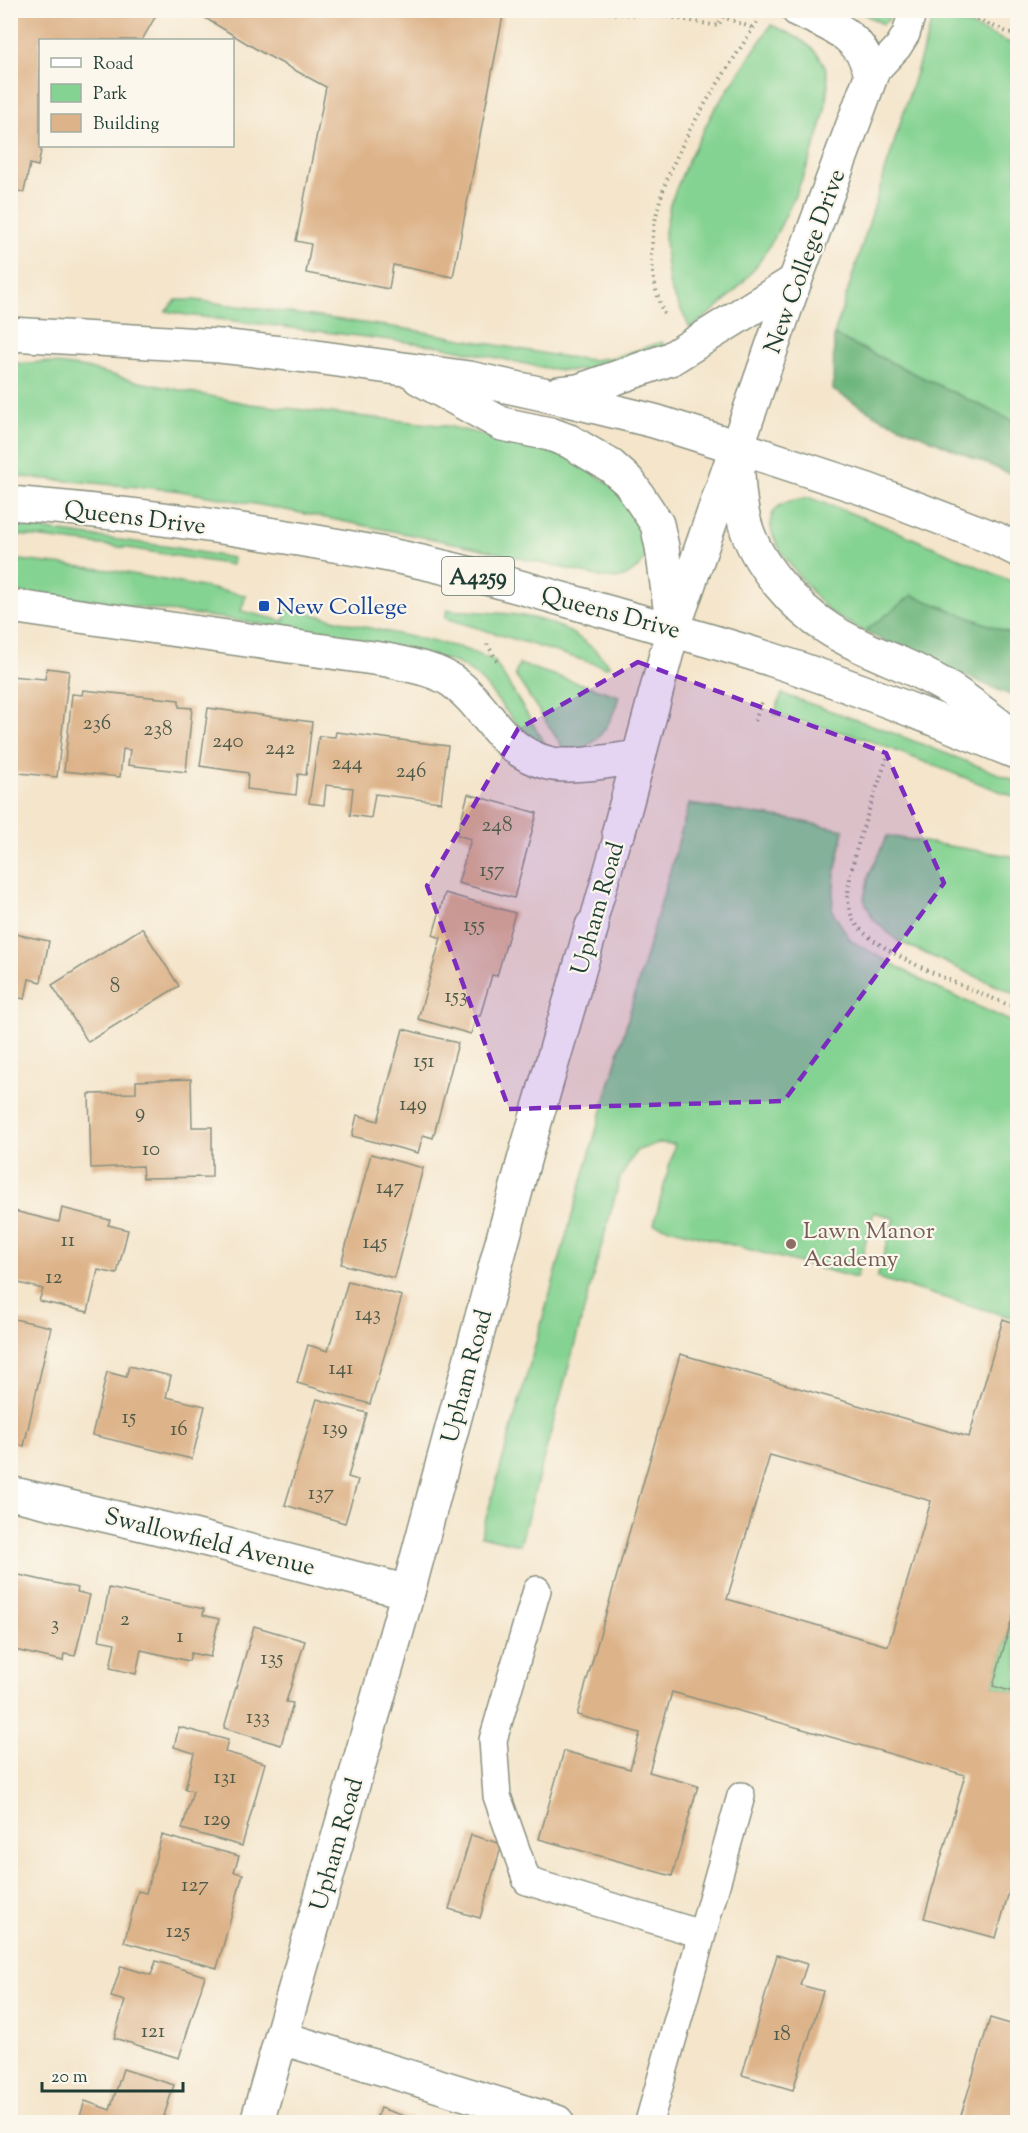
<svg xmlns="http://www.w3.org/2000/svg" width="1028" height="2133" font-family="'Sorts Mill Goudy',serif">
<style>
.green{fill:#85d392;stroke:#528863;stroke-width:1.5}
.forest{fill:#6cb57c;stroke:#467958;stroke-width:1.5}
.building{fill:#ddb389;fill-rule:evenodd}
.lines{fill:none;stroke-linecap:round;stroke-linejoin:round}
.service-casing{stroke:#8a9180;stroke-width:30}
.minor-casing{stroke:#8a9180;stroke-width:36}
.primary-casing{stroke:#8a9180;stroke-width:36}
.path{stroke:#8a9180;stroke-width:4;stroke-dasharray:1.5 4.5;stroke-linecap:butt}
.service{stroke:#fff;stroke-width:27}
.minor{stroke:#fff;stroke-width:33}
.primary{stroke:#fff;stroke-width:33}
.marked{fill:#7b2cbf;fill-opacity:0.2;stroke:#7b2cbf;stroke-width:4.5;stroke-dasharray:12 8;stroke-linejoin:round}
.transit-dot{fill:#1a4fb4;stroke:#fbf7ec;stroke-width:2}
.education-dot{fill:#8d6e63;stroke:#fbf7ec;stroke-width:2}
.labels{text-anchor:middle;stroke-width:4.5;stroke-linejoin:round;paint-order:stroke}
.number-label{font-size:21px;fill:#4e5a49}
.shield{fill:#fbf7ec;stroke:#61756b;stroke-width:1.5}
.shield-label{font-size:22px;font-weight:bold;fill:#1f3d34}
.street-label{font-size:24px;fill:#1f3d34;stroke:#fbf7ec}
.transit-label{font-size:24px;fill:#164399;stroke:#fbf7ec;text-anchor:start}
.education-label{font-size:24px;fill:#785e54;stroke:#fbf7ec;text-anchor:start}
</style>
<rect width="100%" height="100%" fill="#fbf7ec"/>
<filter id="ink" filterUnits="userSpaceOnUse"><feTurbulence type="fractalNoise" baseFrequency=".0167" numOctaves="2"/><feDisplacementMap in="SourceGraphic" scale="12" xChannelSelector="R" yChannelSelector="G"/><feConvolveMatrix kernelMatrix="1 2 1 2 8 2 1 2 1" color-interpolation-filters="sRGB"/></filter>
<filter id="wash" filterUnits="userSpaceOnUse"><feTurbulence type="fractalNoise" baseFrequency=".008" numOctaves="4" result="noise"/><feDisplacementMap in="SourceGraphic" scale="24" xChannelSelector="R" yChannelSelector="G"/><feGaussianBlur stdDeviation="1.35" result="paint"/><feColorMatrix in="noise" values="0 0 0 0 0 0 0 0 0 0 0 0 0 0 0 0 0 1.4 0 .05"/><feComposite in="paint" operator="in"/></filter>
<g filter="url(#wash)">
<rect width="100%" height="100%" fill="#f4e5cb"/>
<g class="green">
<polygon points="858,11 891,11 888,20 883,24"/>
<polygon points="934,15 969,25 1017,46 1017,423 834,335"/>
<path d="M771 25C792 34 819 46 826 70 838 111 783 231 757 265 738 290 716 311 690 328L670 288 666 259 665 232 670 204 688 160 713 112Z"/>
<polygon points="176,300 194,300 407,329 558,356 592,360 616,357 662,342 664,346 594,369 570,371 545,368 439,346 186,315 166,311"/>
<polygon points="44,362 86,368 139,382 250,404 447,426 527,445 573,459 618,490 644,530 645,557 640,566 626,576 616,579 601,577 473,547 260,505 174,490 11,476 10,364"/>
<path d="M810 498C881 523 949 553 1017 584V636L912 595 864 632C854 625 842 620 832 613 821 605 812 592 804 582 777 550 742 502 810 498Z"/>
<polygon points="11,525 171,547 233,558 232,565 128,548 11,534"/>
<path d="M11 559 110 570 246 595 241 611 284 621 288 608 365 627 458 647 494 660 545 744C504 727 496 680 456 663 446 659 435 658 425 655 400 649 374 644 349 639 237 617 123 607 11 591Z"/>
<path d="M447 610C513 614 564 611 610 666L605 667 445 618Z"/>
<path d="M519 664 619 696C614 715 601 745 578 749 574 750 568 749 564 749L515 675Z"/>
<polygon points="782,694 880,728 1009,778 1017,782 1017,798 863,738 774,714"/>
<polygon points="689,804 794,820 844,830 835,873 832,911 851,941 934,987 1017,1024 1017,1319 877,1278 894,1218 874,1212 856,1278 654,1224 675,1144 658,1143 636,1151 620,1178 520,1545 481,1536"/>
<polygon points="887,836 1017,857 1017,995 898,941 873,919 864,899 869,875"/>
<polygon points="1017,1601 1017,1693 993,1686"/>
</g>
<g class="forest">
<polygon points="834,335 1017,423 1017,477 879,417 833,390"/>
<polygon points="912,595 1017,636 1017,698 864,632"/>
</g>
<g id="blocks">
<g class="building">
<polygon points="10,10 159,10 142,40 40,40 40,146 42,146 38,166 30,164 24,192 10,190"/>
<polygon points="192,10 504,10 453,277 393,265 389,289 306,273 311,244 296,241 326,87 261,52"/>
<polygon points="47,668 69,671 57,777 10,772 10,676 45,679"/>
<polygon points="83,690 179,700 179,707 192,708 186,772 128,765 130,750 123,749 120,777 64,771 72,694 82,695"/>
<polygon points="208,708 312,722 306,775 298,774 296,795 247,789 248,773 200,766"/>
<polygon points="336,732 448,746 441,802 375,794 371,818 350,815 353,788 326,785 324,805 309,803 319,736 335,737"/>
<polygon points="468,794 537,813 514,898 458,883 471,839 457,835"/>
<polygon points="445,893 515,913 497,976 492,975 480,1016 476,1016 471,1034 418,1019 441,938 433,935"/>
<polygon points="142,928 179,986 88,1042 52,985"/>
<polygon points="10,933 49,941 41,982 29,979 25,999 10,996"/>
<polygon points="403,1029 458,1043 433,1138 423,1135 418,1153 352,1136 357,1115 378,1121"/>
<polygon points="191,1079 192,1127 212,1127 212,1177 143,1178 142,1166 91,1168 89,1094 136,1093 136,1081"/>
<polygon points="371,1154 423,1168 394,1278 341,1264"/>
<polygon points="62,1208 110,1220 108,1225 128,1230 117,1274 98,1270 88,1312 39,1301 43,1289 10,1281 10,1210 59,1222"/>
<polygon points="348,1281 402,1296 370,1404 297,1383 308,1345 328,1351"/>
<polygon points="10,1318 51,1327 24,1446 10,1443"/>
<path d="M1003 1319 1017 1324V1601L993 1686 1017 1693V1863L996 1938 924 1918 965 1775 672 1692 649 1772 698 1786 672 1876 539 1839 564 1751 630 1769 640 1733 577 1715 680 1354 969 1437ZM770 1455 931 1501 888 1646 727 1599Z"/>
<polygon points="129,1366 171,1376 166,1397 205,1406 192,1459 92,1435 107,1372 126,1377"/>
<polygon points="317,1399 367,1413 348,1477 358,1480 345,1523 285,1505"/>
<polygon points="10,1573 78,1588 77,1592 90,1595 75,1656 64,1654 63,1661 10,1649"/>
<polygon points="109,1588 204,1609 203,1615 219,1619 210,1657 191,1653 189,1661 141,1650 136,1674 110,1668 115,1643 99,1640"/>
<polygon points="254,1626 305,1641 286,1702 293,1703 281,1745 224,1728"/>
<polygon points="179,1727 228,1740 225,1752 265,1763 242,1846 182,1829 193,1791 185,1789 194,1753 174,1747"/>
<polygon points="162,1835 239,1856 234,1872 243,1874 217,1968 124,1942 138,1891 146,1893"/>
<polygon points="471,1835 502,1844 480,1918 449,1909"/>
<polygon points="777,1955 807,1964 800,1985 823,1991 793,2090 742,2075"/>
<polygon points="156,1961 205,1976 179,2058 114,2038 125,2001 111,1997 121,1966 151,1975"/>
<polygon points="990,2018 1017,2026 1017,2122 959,2122"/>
<polygon points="123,2069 174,2085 162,2122 78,2122 85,2101 110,2110"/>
<polygon points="380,2108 423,2122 375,2122"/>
</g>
</g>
</g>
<g filter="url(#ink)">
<use href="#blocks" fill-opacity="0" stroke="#8a9180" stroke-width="1.5"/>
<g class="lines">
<g class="service-casing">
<g id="service">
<polyline points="871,76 898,47 906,34 913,10"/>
<polyline points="592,926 619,831"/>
<polyline points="537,1590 493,1740 497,1796 527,1881 701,1934"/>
<polyline points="649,2122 741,1796"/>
</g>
</g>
<g class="minor-casing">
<g id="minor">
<path d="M737 447 795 281 871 76C864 36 831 25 798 10"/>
<path d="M10 606 387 660C408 665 434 669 452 681 489 707 499 751 548 763 571 769 614 760 639 757"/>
<polyline points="619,831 673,629"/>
<polyline points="10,1493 189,1535 408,1592"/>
<polyline points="282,2038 557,2122"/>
<polyline points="257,2122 408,1592 526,1153 592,926"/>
</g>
</g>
<g class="primary-casing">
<g id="primary">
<polyline points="10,334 220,346 316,357 469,378 543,394 654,421 737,447 868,490 996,539 1018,550"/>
<polyline points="419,378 502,424 550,434 569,441 611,466 629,482 657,524 662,547 673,629"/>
<polyline points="559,393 578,391 670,359 795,281"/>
<path d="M737 447C738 473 738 499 745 524 756 563 795 608 829 629 866 653 911 664 948 688 972 703 995 723 1018 740"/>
<path d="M10 503C135 513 261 531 384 554 456 568 527 589 597 609 656 626 715 641 773 660 856 687 937 720 1018 753"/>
<polyline points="676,621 732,460"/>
</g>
</g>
<g class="path">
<polyline points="952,10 966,14 980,10"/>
<polyline points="608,13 669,17 718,26 723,17 753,28"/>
<polyline points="966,14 1018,37"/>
<path d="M664 314C620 211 706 105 757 22"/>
<polyline points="487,644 499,664"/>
<polyline points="755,721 763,699"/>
<path d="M887 758C874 798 851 853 848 894 848 901 850 915 854 921 874 954 979 992 1018 1009"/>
</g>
<use href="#service" class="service"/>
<use href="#minor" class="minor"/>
<use href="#primary" class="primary"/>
</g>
</g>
<path class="marked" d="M638 662 886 753 944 883 784 1101 509 1109 427 886 518 729Z"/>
<rect class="transit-dot" x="258" y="600" width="12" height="12" rx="3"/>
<circle class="education-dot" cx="791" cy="1244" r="6"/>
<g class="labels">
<g class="number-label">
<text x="97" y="729">236</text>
<text x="158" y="735">238</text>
<text x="228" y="747">240</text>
<text x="280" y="754">242</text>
<text x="347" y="769">244</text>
<text x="411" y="777">246</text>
<text x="497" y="831">248</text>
<text x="492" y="876">157</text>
<text x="474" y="931">155</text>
<text x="115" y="992">8</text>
<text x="456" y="1002">153</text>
<text x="424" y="1067">151</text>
<text x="413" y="1110">149</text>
<text x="140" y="1118">9</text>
<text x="151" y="1155">10</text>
<text x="390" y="1193">147</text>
<text x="68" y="1246">11</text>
<text x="375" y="1248">145</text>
<text x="54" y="1283">12</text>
<text x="368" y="1320">143</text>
<text x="341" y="1374">141</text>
<text x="129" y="1423">15</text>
<text x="335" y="1434">139</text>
<text x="179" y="1435">16</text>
<text x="321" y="1499">137</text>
<text x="125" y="1625">2</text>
<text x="55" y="1630">3</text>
<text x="180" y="1642">1</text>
<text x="272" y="1664">135</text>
<text x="258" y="1723">133</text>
<text x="225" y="1783">131</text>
<text x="217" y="1825">129</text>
<text x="195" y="1891">127</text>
<text x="178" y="1937">125</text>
<text x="153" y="2037">121</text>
<text x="782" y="2040">18</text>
</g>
<rect class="shield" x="442" y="557" width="72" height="38" rx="4.5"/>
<g class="shield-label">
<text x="478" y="584">A4259</text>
</g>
<g class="street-label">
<text transform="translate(804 261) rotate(-70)" y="8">New College Drive</text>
<text transform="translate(135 517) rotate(7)" y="8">Queens Drive</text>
<text transform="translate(611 612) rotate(15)" y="8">Queens Drive</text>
<text transform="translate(597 908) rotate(-74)" y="8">Upham Road</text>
<text transform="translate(466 1376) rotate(-75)" y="8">Upham Road</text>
<text transform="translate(210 1541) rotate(14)" y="8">Swallowfield Avenue</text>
<text transform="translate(336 1844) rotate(-74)" y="8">Upham Road</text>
</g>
<g class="transit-label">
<text x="276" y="614">New College</text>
</g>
<g class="education-label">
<text x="803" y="1238">Lawn Manor<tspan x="803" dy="28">Academy</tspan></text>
</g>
</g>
<rect width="1028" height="2133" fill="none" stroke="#fbf7ec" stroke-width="36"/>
<rect x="39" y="39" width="195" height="108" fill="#fbf7ec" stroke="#a3ada2" stroke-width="1.5"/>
<rect x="51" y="58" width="30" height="9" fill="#ffffff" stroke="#a3ada2" stroke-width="1.5"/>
<text x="93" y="69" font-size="18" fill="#1f3d34">Road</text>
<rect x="51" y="84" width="30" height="18" fill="#85d392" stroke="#a3ada2" stroke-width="1.5"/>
<text x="93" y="99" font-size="18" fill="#1f3d34">Park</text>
<rect x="51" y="114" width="30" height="18" fill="#ddb389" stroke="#a3ada2" stroke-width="1.5"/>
<text x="93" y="129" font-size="18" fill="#1f3d34">Building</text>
<path d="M42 2082v9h141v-9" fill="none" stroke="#1f3d34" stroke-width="3"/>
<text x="51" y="2082" font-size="18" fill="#1f3d34" stroke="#fbf7ec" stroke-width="4.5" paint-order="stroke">20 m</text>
</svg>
